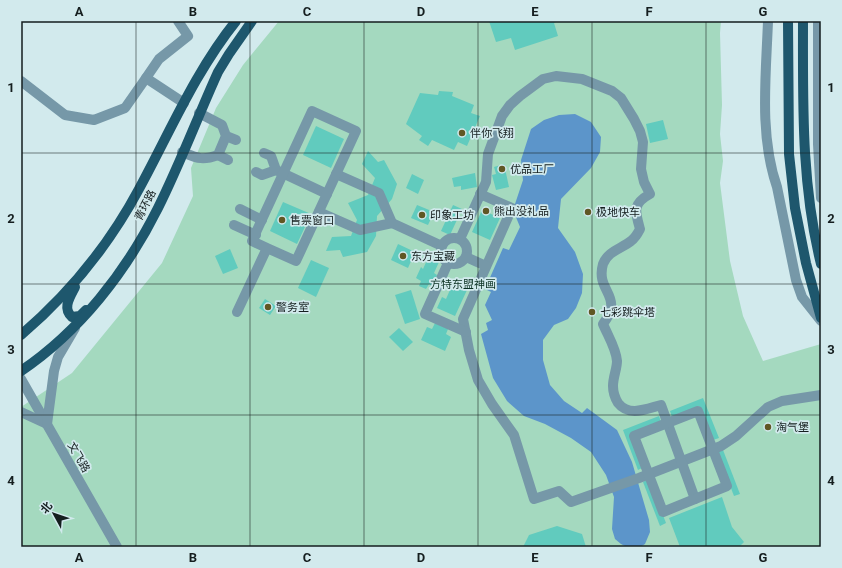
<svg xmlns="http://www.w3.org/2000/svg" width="842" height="568" font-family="Roboto,'Noto Sans SC',sans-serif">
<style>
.green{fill:#a4d9bf}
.water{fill:#5c95ca}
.building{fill:#61cbbe}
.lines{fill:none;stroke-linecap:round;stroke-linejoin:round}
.minor{stroke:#7698a8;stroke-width:10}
.major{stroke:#1e576d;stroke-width:10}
.grid{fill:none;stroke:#151e1f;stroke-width:1;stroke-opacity:0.55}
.poi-dot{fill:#605724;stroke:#d2eaed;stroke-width:1.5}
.labels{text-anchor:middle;stroke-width:3.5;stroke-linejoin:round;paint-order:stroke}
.poi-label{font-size:11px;fill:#151e1f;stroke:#d2eaed;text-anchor:start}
.street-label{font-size:11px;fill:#151e1f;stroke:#d2eaed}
.park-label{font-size:11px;fill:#0b3223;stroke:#d2eaed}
.neatline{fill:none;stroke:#151e1f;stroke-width:1.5}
.grid-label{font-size:13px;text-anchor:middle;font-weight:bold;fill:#151e1f}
</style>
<rect width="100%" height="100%" fill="#d2eaed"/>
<polygon class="green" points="279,21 721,21 720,33 722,105 720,134 723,161 720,183 730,261 743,316 763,361 821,344 821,547 21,547 21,407 72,373 162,263 193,196 191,168 216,108 243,65"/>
<polygon class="water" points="575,114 591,122 601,137 600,152 591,168 561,199 558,228 575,252 583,274 582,293 576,308 568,319 554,325 543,340 543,360 550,385 564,401 582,413 587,408 617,430 632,462 649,520 650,532 645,544 640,547 627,547 621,544 615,539 612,529 614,497 606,475 591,452 571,438 545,424 524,416 507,401 493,378 481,334 488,330 486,323 492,320 485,305 491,292 485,289 503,248 509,250 520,227 513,210 523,180 521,160 531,129 544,120 559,115"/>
<g class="building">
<polygon points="489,21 558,21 554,23 558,36 515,50 511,38 496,42"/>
<polygon points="439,91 453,92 452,96 474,105 471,113 480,116 467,146 458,142 454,150 432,140 428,146 419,140 422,136 406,124 420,93 438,95"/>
<polygon points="663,120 668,139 650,143 646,124"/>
<polygon points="316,126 344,139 331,168 303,155"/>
<polygon points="368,151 378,162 384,160 397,184 392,199 377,216 376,236 367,252 343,257 340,250 326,251 332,237 351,236 357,220 348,203 368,195 375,178 362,164"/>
<polygon points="504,164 509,187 496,190 492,175 496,174 494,167"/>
<polygon points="475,173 477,187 461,190 461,186 454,187 452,178"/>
<polygon points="412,174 424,180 418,194 406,188"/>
<polygon points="283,202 311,214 297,244 270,231"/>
<polygon points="417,205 434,212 428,225 411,218"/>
<polygon points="453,205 462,209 450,235 441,231"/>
<polygon points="482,210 500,218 490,240 472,232"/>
<polygon points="398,244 415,252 408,268 391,260"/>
<polygon points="230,249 238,268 223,274 215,256"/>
<polygon points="428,258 439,262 434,273 437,275 432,286 429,284 426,289 419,286 421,281 416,278 421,267 423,269"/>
<polygon points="311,260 329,268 316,297 298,288"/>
<polygon points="453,283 467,290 455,316 437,308 442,297 446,299"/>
<polygon points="411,290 420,319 405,324 395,295"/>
<polygon points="265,299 276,306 270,315 259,308"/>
<polygon points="435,323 448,329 446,334 451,337 445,351 421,340 427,327 432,329"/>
<polygon points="399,328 413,342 403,351 389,337"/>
<polygon points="703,398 719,438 713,440 699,406 672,417 670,411"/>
<polygon points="659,416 661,422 631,433 644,467 638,470 623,430"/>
<polygon points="723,450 740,494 734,496 717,452"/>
<polygon points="649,479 666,523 660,526 643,482"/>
<polygon points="722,497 732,527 744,542 739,547 680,547 669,518"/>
<polygon points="557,526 582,534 586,547 523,547 529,535"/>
</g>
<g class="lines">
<g class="minor">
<polyline points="178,21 188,36 159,59 146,78 184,103"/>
<path d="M768 21C766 76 759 135 777 187L796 280 802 297 821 321"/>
<polyline points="818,21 818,144 821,198"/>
<polyline points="21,81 65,115 94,120 125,108 146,78"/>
<polyline points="226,136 236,140"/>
<path d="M182 152C197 158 202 161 218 155L226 136 222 125 199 113"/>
<polyline points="218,155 228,160"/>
<polyline points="276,170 327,194"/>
<polyline points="256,172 262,175 276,170 271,156 264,153"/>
<polyline points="480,194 512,208 463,319 469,350 478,380 492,404 514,435 534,499 559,491 571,502 639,478 721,446 736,436 768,407 782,401 821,395"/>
<polyline points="240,209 262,220"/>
<polyline points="319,212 360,230 392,223 379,193 336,174"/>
<polyline points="392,223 442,246"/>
<polyline points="234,225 256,235"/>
<circle cx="454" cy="251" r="13"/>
<path d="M460 239 486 182 488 154 502 116 510 105 520 96 543 79 556 76 582 79 612 91 621 98 634 119 640 131 643 142 641 169 644 182 650 194C632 204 635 211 640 229 638 233 635 238 631 241 621 249 608 251 603 264 595 292 625 295 603 324 608 336 616 348 617 361 617 369 613 377 613 386 613 392 615 398 618 403 629 417 646 409 661 405L695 499"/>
<polyline points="466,257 486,266"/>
<polyline points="448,263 425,314 466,332"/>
<polyline points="237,312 267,248 296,261 356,131 312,111 252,241 267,248"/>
<polyline points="21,379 117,547"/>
<polygon points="698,411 727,486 663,512 634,436"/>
<polyline points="21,412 47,424"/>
<polyline points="47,424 54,371 58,357 75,328"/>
</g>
<g class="major">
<polyline points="788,21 789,154 795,208 806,263 821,318"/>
<path d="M803 21C803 103 801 184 821 264"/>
<path d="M75 287C70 297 62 308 72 317L80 316 86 310"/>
<path d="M21 335C69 294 109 245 139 189 170 132 195 72 236 21"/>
<path d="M21 371C80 331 126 272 158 208 180 164 198 116 218 72L229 54 252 21"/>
</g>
</g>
<path class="grid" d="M136 21V547M250 21V547M364 21V547M478 21V547M592 21V547M706 21V547M21 153H821M21 284H821M21 415H821"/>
<g class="poi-dot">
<circle cx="462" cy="133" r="4"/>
<circle cx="502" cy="169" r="4"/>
<circle cx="486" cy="211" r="4"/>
<circle cx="588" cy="212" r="4"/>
<circle cx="422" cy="215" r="4"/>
<circle cx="282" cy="220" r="4"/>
<circle cx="403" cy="256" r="4"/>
<circle cx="268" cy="307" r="4"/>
<circle cx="592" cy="312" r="4"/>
<circle cx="768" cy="427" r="4"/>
</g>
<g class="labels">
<g class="poi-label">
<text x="470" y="137">伴你飞翔</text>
<text x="510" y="173">优品工厂</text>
<text x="494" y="215">熊出没礼品</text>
<text x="596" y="216">极地快车</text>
<text x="430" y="219">印象工坊</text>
<text x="290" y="224">售票窗口</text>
<text x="411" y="260">东方宝藏</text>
<text x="276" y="311">警务室</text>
<text x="600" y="316">七彩跳伞塔</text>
<text x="776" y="431">淘气堡</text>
</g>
<g class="street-label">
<text transform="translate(145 205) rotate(-63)" y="4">青环路</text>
<text transform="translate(79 457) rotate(60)" y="4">文飞路</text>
</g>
<g class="park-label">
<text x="463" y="288">方特东盟神画</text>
</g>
</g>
<rect width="842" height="568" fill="none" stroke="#d2eaed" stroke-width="44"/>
<g transform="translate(54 514) rotate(310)" stroke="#d2eaed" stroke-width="3" paint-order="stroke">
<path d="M0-3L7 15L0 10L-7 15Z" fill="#151e1f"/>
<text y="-6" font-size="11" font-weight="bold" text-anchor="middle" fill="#151e1f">北</text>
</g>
<rect x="22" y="22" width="798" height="524" class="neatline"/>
<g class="grid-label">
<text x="79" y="16">A</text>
<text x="193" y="16">B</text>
<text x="307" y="16">C</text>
<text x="421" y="16">D</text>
<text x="535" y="16">E</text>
<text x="649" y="16">F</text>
<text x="763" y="16">G</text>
<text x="11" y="92">1</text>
<text x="831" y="92">1</text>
<text x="11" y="223">2</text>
<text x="831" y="223">2</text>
<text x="11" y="354">3</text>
<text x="831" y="354">3</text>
<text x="11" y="485">4</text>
<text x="831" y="485">4</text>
<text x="79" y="562">A</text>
<text x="193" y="562">B</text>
<text x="307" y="562">C</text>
<text x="421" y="562">D</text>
<text x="535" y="562">E</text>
<text x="649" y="562">F</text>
<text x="763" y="562">G</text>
</g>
</svg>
